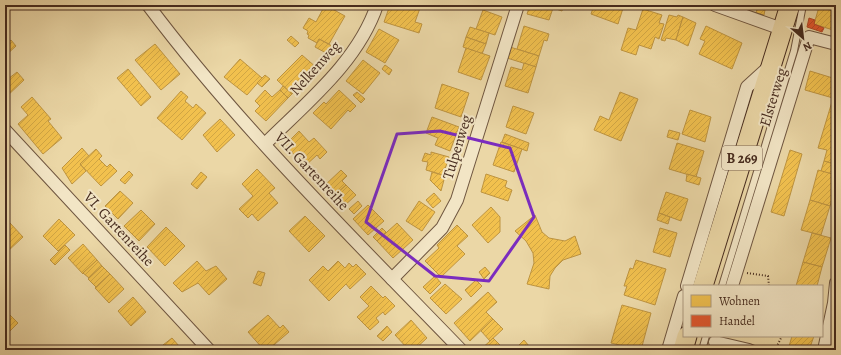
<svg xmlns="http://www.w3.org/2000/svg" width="841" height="355" font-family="Alegreya,serif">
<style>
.homes{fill:url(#homes-hatch);stroke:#be9440}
.shops{fill:url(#shops-hatch);stroke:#b54a29}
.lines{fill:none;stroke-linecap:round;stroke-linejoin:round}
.lane-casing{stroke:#6f5640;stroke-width:8}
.street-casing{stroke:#6f5640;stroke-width:14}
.primary-casing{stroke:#462b1e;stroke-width:21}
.path{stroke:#462b1e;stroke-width:2;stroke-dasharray:1 2;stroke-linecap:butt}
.lane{stroke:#f2e5c5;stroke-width:6}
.street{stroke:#f2e5c5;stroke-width:12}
.primary{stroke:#ebd7a6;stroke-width:19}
.marked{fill:none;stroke:#7b2cbf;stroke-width:3;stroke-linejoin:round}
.labels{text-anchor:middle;stroke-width:4;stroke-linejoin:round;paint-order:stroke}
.shield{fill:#f2e5c5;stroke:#7a6350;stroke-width:1}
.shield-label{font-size:14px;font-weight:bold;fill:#462b1e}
.street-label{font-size:15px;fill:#462b1e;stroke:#f2e5c5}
</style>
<defs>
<pattern id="homes-hatch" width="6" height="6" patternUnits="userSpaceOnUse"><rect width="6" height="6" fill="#f2c14e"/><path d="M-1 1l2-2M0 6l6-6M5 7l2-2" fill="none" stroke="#d1a644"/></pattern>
<pattern id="shops-hatch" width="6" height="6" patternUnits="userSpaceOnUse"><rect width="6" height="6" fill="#e4572e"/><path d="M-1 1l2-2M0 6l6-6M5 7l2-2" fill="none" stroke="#bb4827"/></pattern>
</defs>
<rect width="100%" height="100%" fill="#ebd7a6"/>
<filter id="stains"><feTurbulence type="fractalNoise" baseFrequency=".005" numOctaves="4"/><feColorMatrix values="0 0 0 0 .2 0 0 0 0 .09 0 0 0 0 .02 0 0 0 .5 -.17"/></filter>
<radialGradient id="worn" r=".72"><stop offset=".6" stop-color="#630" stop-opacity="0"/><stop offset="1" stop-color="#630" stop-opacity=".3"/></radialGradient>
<g class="homes">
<polygon points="325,5 345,16 329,44 319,39 317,43 308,38 309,35 307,34 308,31 303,28 309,18 316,22"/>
<polygon points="390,5 410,5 420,8 415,22 422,24 419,33 384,22"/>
<polygon points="530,5 564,5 562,11 553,8 549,20 527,14"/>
<polygon points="594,5 624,5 618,24 591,14"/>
<polygon points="819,7 836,12 836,20 833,30 814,24"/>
<polygon points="757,8 765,10 764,15 756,13"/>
<polygon points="643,9 662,15 659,23 664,24 659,39 655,37 651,49 639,45 636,55 621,50 628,28 636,30"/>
<polygon points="483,10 502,17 495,35 476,29"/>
<polygon points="669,15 677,17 678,15 683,17 676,40 666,38 665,41 661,40"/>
<polygon points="683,17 696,23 688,46 676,40"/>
<polygon points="524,26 549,34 547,41 544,40 539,56 517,49"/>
<polygon points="706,26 742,43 732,69 699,54 705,41 700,39"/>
<polygon points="470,27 489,33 486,44 466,37"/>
<polygon points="379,29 399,40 385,63 366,52"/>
<polygon points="291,36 299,43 295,47 287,40"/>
<polygon points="466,37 486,44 482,54 463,47"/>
<polygon points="319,39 332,46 328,54 315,47"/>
<polygon points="11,40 16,46 5,56 5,45"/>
<polygon points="155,44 180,74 161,90 135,60"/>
<polygon points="510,47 539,56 536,67 507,58"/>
<polygon points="466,48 490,56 481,80 458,72"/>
<polygon points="302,55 317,68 292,94 277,80"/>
<polygon points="240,59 262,78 247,95 224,77"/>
<polygon points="363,60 380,73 363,94 346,81"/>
<polygon points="524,63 536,67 528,93 505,86 511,67 522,70"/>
<polygon points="385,65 392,70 389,75 382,69"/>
<polygon points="128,69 151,97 141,106 117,78"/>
<polygon points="810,71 836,79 836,106 831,105 833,98 805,90"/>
<polygon points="17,72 24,80 5,98 5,76 8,79"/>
<polygon points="265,75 270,79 262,87 257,83"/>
<polygon points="442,84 469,93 461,117 435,108"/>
<polygon points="283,86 292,94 288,98 280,90"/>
<polygon points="265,90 272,97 280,90 288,98 266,121 255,111 260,106 255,101"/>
<polygon points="339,90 356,106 350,112 348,110 331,129 313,113 324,102 326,104"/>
<polygon points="181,91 188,97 185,101 193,108 196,104 206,113 182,140 157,118"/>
<polygon points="357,92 365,99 361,103 353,95"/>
<polygon points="620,92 638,99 621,141 594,130 600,116 609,120"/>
<polygon points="32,97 51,119 48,121 62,138 43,154 18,124 28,115 21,107"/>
<polygon points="831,105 836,106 836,158 834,164 824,161 827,150 818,148"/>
<polygon points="513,106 534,113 526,134 506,127"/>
<polygon points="690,110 711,117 705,142 682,134"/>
<polygon points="432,117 459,127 450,151 435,145 438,138 426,133"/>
<polygon points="220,119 235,135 217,152 203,135"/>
<polygon points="669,130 680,133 678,140 667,137"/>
<polygon points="299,131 309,142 314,138 327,152 320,159 317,155 305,166 285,145"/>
<polygon points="505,134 529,143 527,151 502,142"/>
<polygon points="501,142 522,149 514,172 493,165"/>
<polygon points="677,143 704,151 696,177 669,169"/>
<polygon points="82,148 89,156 80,164 86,171 72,184 62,168"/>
<polygon points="96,149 102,156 99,159 107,167 110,164 117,171 101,186 80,164"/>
<polygon points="790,150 802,154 784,216 771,212"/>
<polygon points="431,152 449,157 443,175 426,170 428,162 422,161 425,153 431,155"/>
<polygon points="824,161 834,164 831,174 821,171"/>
<polygon points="257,169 275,188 269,193 278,203 258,221 252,214 248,218 239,209 253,196 242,184"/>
<polygon points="341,170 347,176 342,181 346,185 332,198 323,187"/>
<polygon points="818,170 836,175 836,186 830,206 810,200"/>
<polygon points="129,171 133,175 125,184 120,180"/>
<polygon points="201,172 207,177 197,189 191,184"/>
<polygon points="432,172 445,176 441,191 430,180"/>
<polygon points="486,174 507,181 505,187 512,190 508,201 481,192"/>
<polygon points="687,174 701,178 699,185 686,181"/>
<polygon points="346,185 356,195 342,208 332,198"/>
<polygon points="120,191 133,203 118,219 105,206"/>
<polygon points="666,192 688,199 681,221 659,213"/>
<polygon points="434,193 441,201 433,208 426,200"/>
<polygon points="810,200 830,206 821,235 801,230"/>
<polygon points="358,201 362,206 354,214 349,209"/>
<polygon points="419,201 435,212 422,231 406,221"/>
<polygon points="368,205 384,221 368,235 353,219"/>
<polygon points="491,207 500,217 500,232 488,243 472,225"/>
<polygon points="141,210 155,224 139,241 124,226"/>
<polygon points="659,213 670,217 668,224 657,220"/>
<polygon points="535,215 542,232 549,238 565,241 575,236 581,254 563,260 555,268 550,276 549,289 527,284 534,263 533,253 526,241 515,231"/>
<polygon points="305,216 325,236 309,252 289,231"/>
<polygon points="59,219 75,235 58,251 43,236"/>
<polygon points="10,223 23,237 7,252 5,250 5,228"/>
<polygon points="397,223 413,240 393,258 377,241"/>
<polygon points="457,225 468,236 457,246 465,254 441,277 425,261 439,248 437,245"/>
<polygon points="166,227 185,246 165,266 147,247"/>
<polygon points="382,228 386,232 377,241 373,237"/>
<polygon points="660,228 677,233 670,257 653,252"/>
<polygon points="812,233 831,238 822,267 803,262"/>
<polygon points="83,244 97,260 83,274 68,258"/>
<polygon points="65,245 70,250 55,265 50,260"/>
<polygon points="97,260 102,266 89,278 83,273"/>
<polygon points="636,260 666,269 655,305 624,295 627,286 624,286 630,268 633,269"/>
<polygon points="197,261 206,271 216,266 227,279 209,295 198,283 182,292 173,283"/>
<polygon points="338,261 345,268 349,263 353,267 356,264 366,274 350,289 346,284 329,301 309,280 323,266 328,271"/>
<polygon points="803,262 822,267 817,286 796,286"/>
<polygon points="102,266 110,274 96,287 88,279"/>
<polygon points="485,267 490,273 484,279 479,272"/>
<polygon points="258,271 265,273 261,286 253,283"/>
<polygon points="110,274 124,289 109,303 95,288"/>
<polygon points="435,276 441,283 430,294 423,287"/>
<polygon points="476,280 482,286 471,297 465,290"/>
<polygon points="445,284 462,299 446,314 430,298"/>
<polygon points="371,286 383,298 385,296 395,306 385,315 383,312 376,318 379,322 370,330 357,317 369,306 360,297"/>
<polygon points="488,292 497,302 486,312 493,319 470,341 454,323"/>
<polygon points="133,297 146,312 131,326 118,311"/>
<polygon points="622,305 651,313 641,350 611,343"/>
<polygon points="9,314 18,323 8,333 5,329 5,318"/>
<polygon points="268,315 280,328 283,325 289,332 268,350 264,350 248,332"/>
<polygon points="493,319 503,329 490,341 481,331"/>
<polygon points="411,320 427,338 414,350 409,350 395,335"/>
<polygon points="387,326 392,332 383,341 377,336"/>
<polygon points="792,336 814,336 809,350 788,350"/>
<polygon points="172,338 179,346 174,350 167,350 163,345"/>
<polygon points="493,338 505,350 480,350 490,341"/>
<polygon points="524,340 529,346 524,350 519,350 517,347"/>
</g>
<polygon class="shops" points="809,18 815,20 814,24 824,28 822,32 807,27"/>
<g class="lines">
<g class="lane-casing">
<g id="lane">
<polyline points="722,286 794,51 803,5"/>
<polyline points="702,350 706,336"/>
</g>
</g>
<g class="street-casing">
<g id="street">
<path d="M148 5C241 129 353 238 461 350"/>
<polyline points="715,5 782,29"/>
<polyline points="5,130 209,350"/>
<path d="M265 144C306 103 358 62 377 5"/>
<polyline points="392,279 442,228 457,200 518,5"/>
<polyline points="687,286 747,87 770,66"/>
<polyline points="732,286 809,37 836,44"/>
<polyline points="715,342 749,350"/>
<polyline points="668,350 684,296"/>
<polyline points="824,350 834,303 836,283"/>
</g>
</g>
<g class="primary-casing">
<g id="primary">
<polyline points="703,286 790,5"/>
<polyline points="683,350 687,336"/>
</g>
</g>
<g class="path">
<polyline points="747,273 768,276 769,286"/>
<polyline points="775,350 782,336"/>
</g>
<use href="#lane" class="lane"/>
<use href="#street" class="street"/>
<use href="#primary" class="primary"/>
</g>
<path class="marked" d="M440 131 510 148 534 217 489 281 435 276 366 222 397 134Z"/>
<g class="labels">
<rect class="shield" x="722" y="146" width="40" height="24" rx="3"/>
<g class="shield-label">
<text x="742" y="163">B 269</text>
</g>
<g class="street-label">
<text transform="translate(315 68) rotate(-48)" y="5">Nelkenweg</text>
<text transform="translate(773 97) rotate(-73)" y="5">Elsterweg</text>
<text transform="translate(457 147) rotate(-73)" y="5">Tulpenweg</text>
<text transform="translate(312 171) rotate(47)" y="5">VII. Gartenreihe</text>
<text transform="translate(119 229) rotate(47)" y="5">VI. Gartenreihe</text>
</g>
</g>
<rect width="841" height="355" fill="none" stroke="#ebd7a6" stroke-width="20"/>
<rect x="6" y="6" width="829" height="343" fill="none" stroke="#462b1e" stroke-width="2"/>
<rect x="10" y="10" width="821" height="335" fill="none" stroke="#462b1e"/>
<rect x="683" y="285" width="140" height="52" fill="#f2e5c5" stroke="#ad9b82"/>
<rect x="691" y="295" width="20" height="12" fill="#f2c14e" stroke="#ad9b82"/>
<text x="719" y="305" font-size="12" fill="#462b1e">Wohnen</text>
<rect x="691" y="315" width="20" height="12" fill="#e4572e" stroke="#ad9b82"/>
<text x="719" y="325" font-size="12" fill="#462b1e">Handel</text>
<g transform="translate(803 38) rotate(152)" stroke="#f2e5c5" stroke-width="3" paint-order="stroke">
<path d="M0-3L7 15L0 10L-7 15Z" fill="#462b1e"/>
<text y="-6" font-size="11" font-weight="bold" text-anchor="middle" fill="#462b1e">N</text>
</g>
<rect width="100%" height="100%" filter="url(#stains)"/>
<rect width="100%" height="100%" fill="url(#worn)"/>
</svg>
